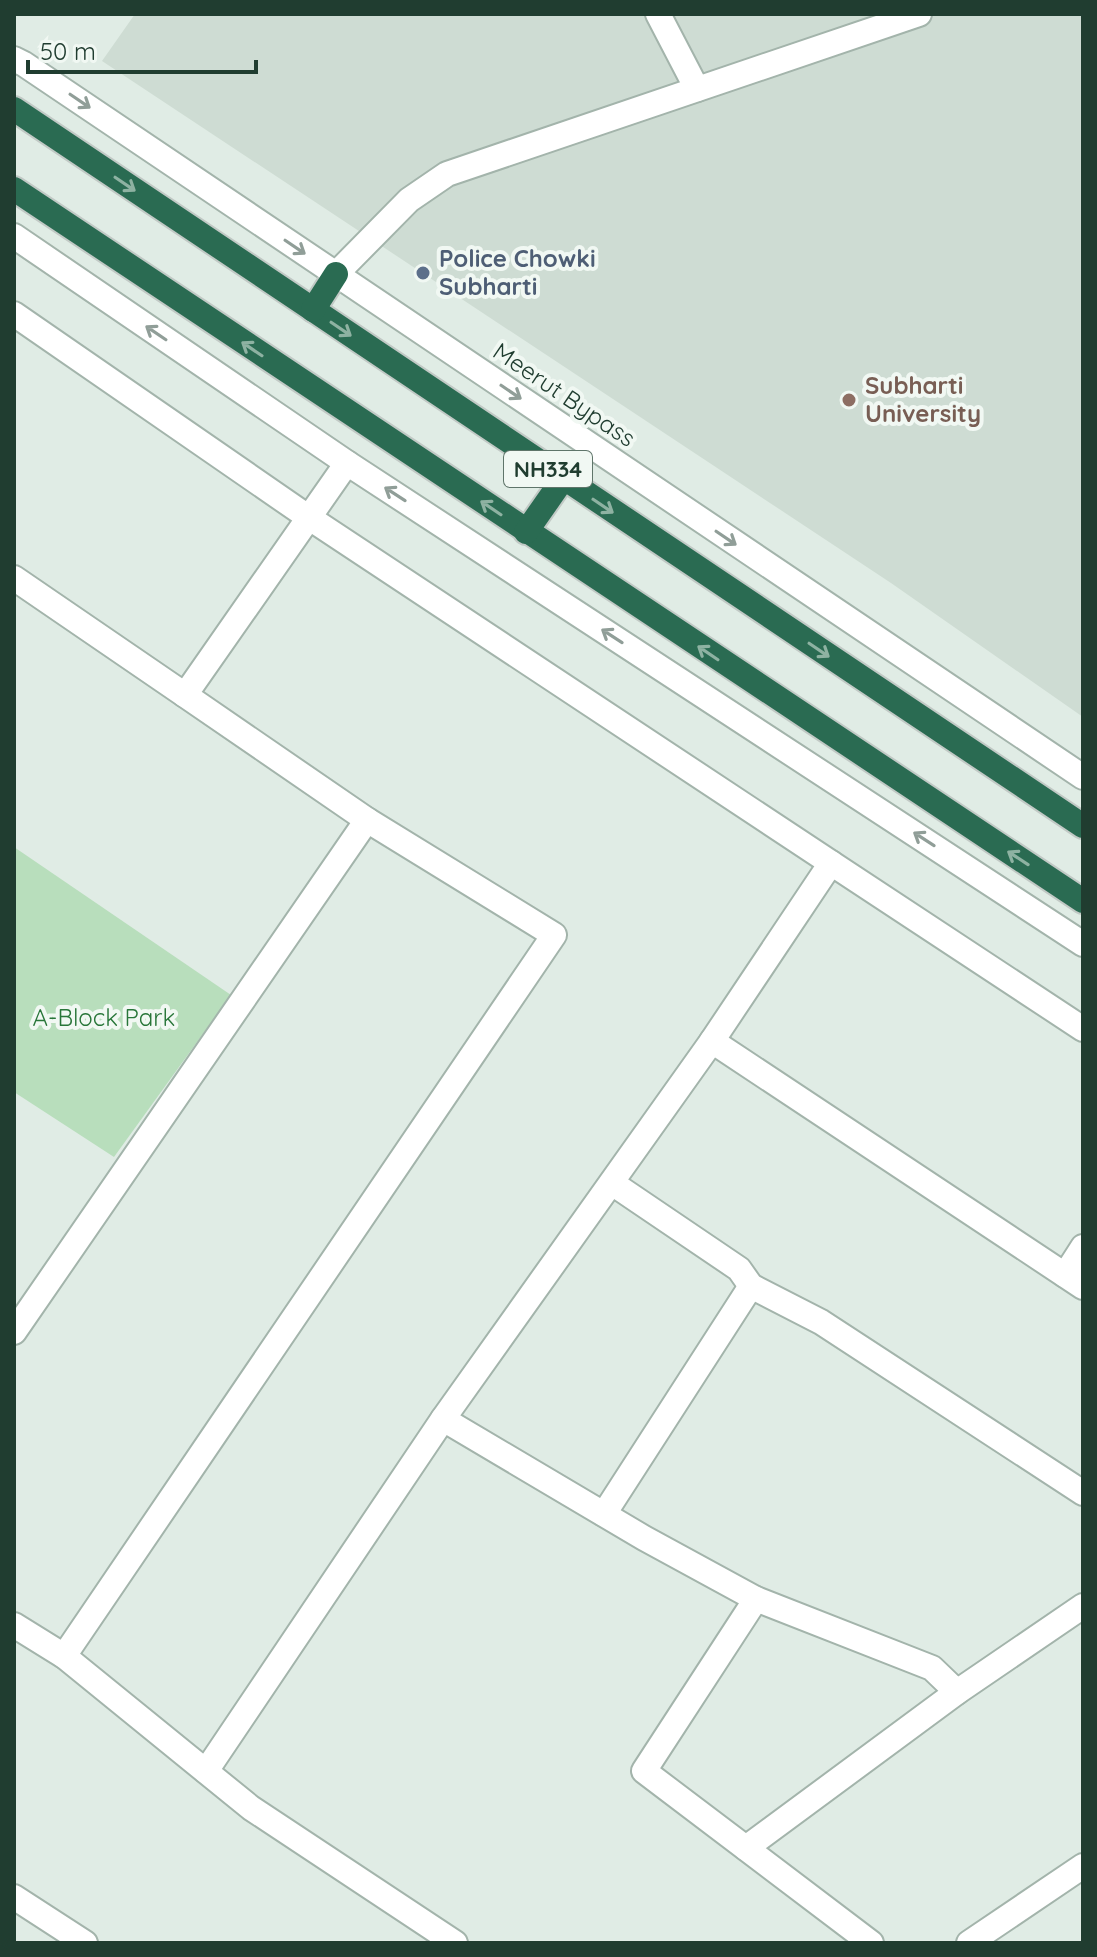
<svg xmlns="http://www.w3.org/2000/svg" width="1097" height="1957" font-family="Quicksand,sans-serif">
<style>
.built{fill:#cedcd3}
.green{fill:#b8debc}
.lines{fill:none;stroke-linecap:round;stroke-linejoin:round}
.minor-casing{stroke:#a3b4ab;stroke-width:28}
.highway-casing{stroke:#c1c9c5;stroke-width:28}
.minor{stroke:#fff;stroke-width:24}
.highway{stroke:#2a6b52;stroke-width:24}
.oneway{stroke:#909e98}
.oneway2{stroke:#8eb2a2}
.service-dot{fill:#5c6f8a;stroke:#f1f8f3;stroke-width:3}
.education-dot{fill:#8d6e63;stroke:#f1f8f3;stroke-width:3}
.labels{text-anchor:middle;stroke-width:8;stroke-linejoin:round;paint-order:stroke}
.shield{fill:#f1f8f3;stroke:#5f756a;stroke-width:2}
.shield-label{font-size:22px;font-weight:bold;fill:#203d30}
.service-label{font-size:24px;font-weight:bold;fill:#4e5e75;stroke:#f1f8f3;text-anchor:start}
.education-label{font-size:24px;font-weight:bold;fill:#785e54;stroke:#f1f8f3;text-anchor:start}
.street-label{font-size:24px;fill:#203d30;stroke:#f1f8f3}
.park-label{font-size:24px;fill:#287639;stroke:#f1f8f3}
</style>
<rect width="100%" height="100%" fill="#e0ece5"/>
<polygon class="built" points="135,14 1083,14 1083,717 891,583 102,61"/>
<polygon class="green" points="14,847 231,995 114,1157 14,1092"/>
<g class="lines">
<g class="minor-casing">
<g id="minor">
<polyline points="658,14 697,89"/>
<polyline points="14,59 24,64 1083,777"/>
<polyline points="14,236 347,463 1083,944"/>
<polyline points="336,274 409,200 447,174 919,14"/>
<polyline points="14,314 308,517 831,863 712,1041 443,1419 644,1538 756,1599 932,1668 957,1692"/>
<polyline points="14,578 185,695"/>
<polyline points="831,863 1083,1029"/>
<polyline points="712,1041 1083,1287"/>
<polyline points="612,1183 739,1269 751,1286 821,1322 1083,1493"/>
<polyline points="1065,1275 1083,1247"/>
<polyline points="14,1332 367,820"/>
<polyline points="604,1514 751,1286"/>
<polyline points="756,1599 644,1771 871,1943"/>
<polyline points="14,1625 64,1656 554,935 367,820 185,695 347,463"/>
<polyline points="64,1656 251,1808 455,1943"/>
<polyline points="206,1771 443,1419"/>
<polyline points="746,1848 957,1692 1083,1606"/>
<polyline points="14,1897 85,1943"/>
<polyline points="969,1943 1083,1866"/>
</g>
</g>
<g class="highway-casing">
<g id="highway">
<polyline points="14,109 1083,826"/>
<polyline points="14,189 1083,901"/>
<polyline points="313,310 336,274"/>
<polyline points="526,532 563,479"/>
</g>
</g>
<use href="#minor" class="minor"/>
<use href="#highway" class="highway"/>
</g>
<defs><path id="oneway-shaft" d="M-6 0H5M1.5-3L5.5 0L1.5 3" fill="none" stroke-width="1.6" stroke-linecap="round" stroke-linejoin="round" transform="scale(2)"/></defs>
<g class="oneway">
<use href="#oneway-shaft" transform="translate(80 101) rotate(34)"/>
<use href="#oneway-shaft" transform="translate(295 247) rotate(34)"/>
<use href="#oneway-shaft" transform="translate(156 333) rotate(-146)"/>
<use href="#oneway-shaft" transform="translate(511 392) rotate(34)"/>
<use href="#oneway-shaft" transform="translate(395 494) rotate(-147)"/>
<use href="#oneway-shaft" transform="translate(726 538) rotate(34)"/>
<use href="#oneway-shaft" transform="translate(612 636) rotate(-147)"/>
<use href="#oneway-shaft" transform="translate(924 839) rotate(-147)"/>
</g>
<g class="oneway2">
<use href="#oneway-shaft" transform="translate(125 184) rotate(34)"/>
<use href="#oneway-shaft" transform="translate(341 329) rotate(34)"/>
<use href="#oneway-shaft" transform="translate(252 349) rotate(-146)"/>
<use href="#oneway-shaft" transform="translate(603 506) rotate(34)"/>
<use href="#oneway-shaft" transform="translate(491 508) rotate(-146)"/>
<use href="#oneway-shaft" transform="translate(819 650) rotate(34)"/>
<use href="#oneway-shaft" transform="translate(708 653) rotate(-146)"/>
<use href="#oneway-shaft" transform="translate(1018 858) rotate(-147)"/>
</g>
<circle class="service-dot" cx="423" cy="273" r="8"/>
<circle class="education-dot" cx="849" cy="400" r="8"/>
<g class="labels">
<rect class="shield" x="504" y="451" width="88" height="36" rx="6"/>
<g class="shield-label">
<text x="548" y="477">NH334</text>
</g>
<g class="service-label">
<text x="439" y="267">Police Chowki<tspan x="439" dy="28">Subharti</tspan></text>
</g>
<g class="education-label">
<text x="865" y="394">Subharti<tspan x="865" dy="28">University</tspan></text>
</g>
<g class="street-label">
<text transform="translate(564 395) rotate(34)" y="8">Meerut Bypass</text>
</g>
<g class="park-label">
<text x="104" y="1026">A-Block Park</text>
</g>
</g>
<rect width="1097" height="1957" fill="none" stroke="#203d30" stroke-width="32"/>
<path d="M28 60v12h228v-12" fill="none" stroke="#203d30" stroke-width="4"/>
<text x="40" y="60" font-size="24" fill="#203d30" stroke="#f1f8f3" stroke-width="6" paint-order="stroke">50 m</text>
</svg>
